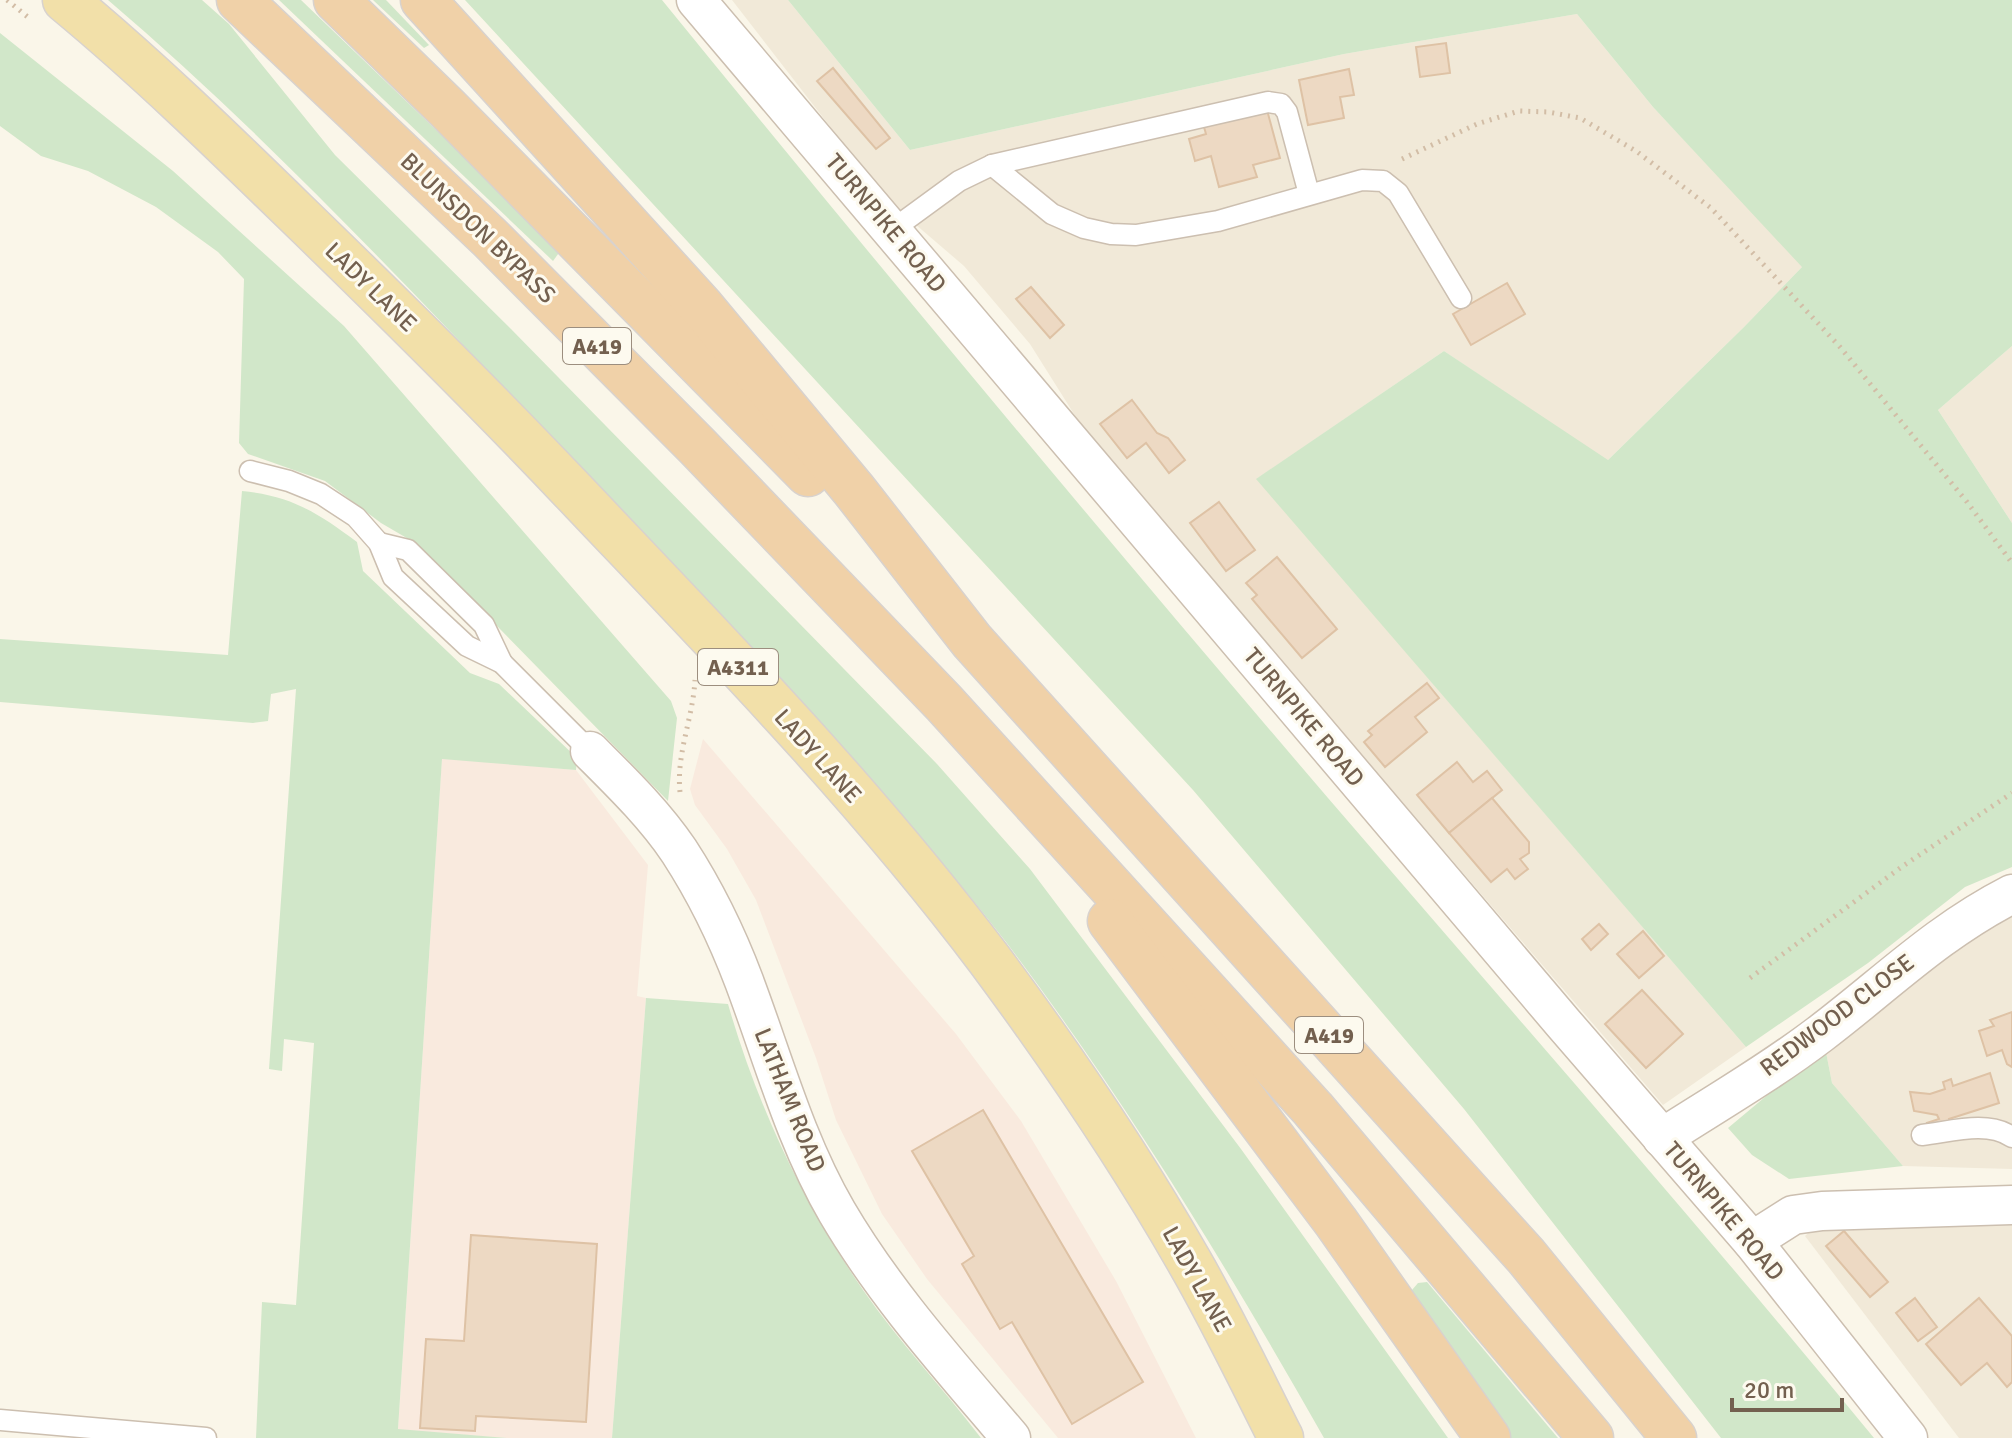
<svg xmlns="http://www.w3.org/2000/svg" width="2012" height="1438" font-family="Signika,sans-serif">
<style>
.residential{fill:#f1e9d8}
.commercial{fill:#f9eade}
.green{fill:#d1e7c9}
.building{fill:#edd9c3;stroke:#dec2a5;stroke-width:2}
.lines{fill:none;stroke-linecap:round;stroke-linejoin:round}
.service-casing{stroke:#ccbfb0;stroke-width:23}
.minor-casing{stroke:#ccbfb0;stroke-width:41}
.primary-casing{stroke:#d8d2ce;stroke-width:47}
.trunk-casing{stroke:#d8d2ce;stroke-width:47}
.path{stroke:#d2bda6;stroke-width:5;stroke-dasharray:2 6;stroke-linecap:butt}
.service{stroke:#fff;stroke-width:20}
.minor{stroke:#fff;stroke-width:38}
.primary{stroke:#f2e0a9;stroke-width:44}
.trunk{stroke:#f0d1a8;stroke-width:44}
.labels{text-anchor:middle;stroke-width:6;stroke-linejoin:round;paint-order:stroke}
.shield{fill:#fdfaef;stroke:#9c8e7f;stroke-width:2}
.shield-label{font-size:22px;font-weight:bold;fill:#73604f}
.street-label{font-size:24px;fill:#73604f;stroke:#fdfaef}
</style>
<rect width="100%" height="100%" fill="#faf6e9"/>
<g class="residential">
<polygon points="732,0 788,0 910,150 1344,54 1577,14 1653,107 1803,266 1744,327 1607,461 1444,351 1257,479 1746,1047 1663,1105 1091,441 1030,344 964,266 887,200"/>
<polygon points="2012,346 2012,523 1938,410"/>
<polygon points="2012,913 2012,1169 1903,1166 1832,1083 1825,1047 1967,933"/>
<polygon points="2012,1222 2012,1438 1959,1438 1805,1236 1814,1228"/>
</g>
<g class="commercial">
<polygon points="703,739 956,1034 1021,1121 1116,1281 1196,1438 1058,1438 927,1279 882,1214 836,1120 816,1058 756,900 727,849 695,805 690,789"/>
<polygon points="442,758 576,770 648,865 637,996 646,998 612,1438 507,1438 398,1430"/>
</g>
<g class="green">
<path d="M108 0H202L229 24 335 155 511 329 937 764 1030 869 1241 1149 1448 1438H1324C1227 1267 1125 1099 1006 942 960 882 909 825 859 768 751 644 637 524 522 406 388 267 255 125 108 0Z"/>
<polygon points="279,0 301,0 561,250 553,261"/>
<polygon points="373,0 386,0 429,45 424,48"/>
<path d="M465 0H662C881 269 1103 535 1328 798 1511 1011 1696 1221 1874 1438H1721L1464 1109 1193 790Z"/>
<polygon points="788,0 2012,0 2012,346 1938,410 2012,523 2012,867 1965,887 1868,963 1746,1047 1256,479 1444,351 1608,460 1744,327 1802,267 1653,107 1577,14 1344,54 910,150"/>
<polygon points="0,33 173,171 344,326 671,701 677,718 668,801 417,544 381,523 325,481 248,454 239,443 244,279 218,252 156,207 88,171 41,156 0,126"/>
<path d="M242 491C292 496 318 513 357 542L363 571 470 673 499 684 577 758 576 770 442 759 398 1429 507 1438H256L262 1302 296 1305 314 1043 284 1039 282 1071 269 1069 296 689 271 694 268 721 253 723 0 702V639L228 655Z"/>
<path d="M646 998 728 1004C757 1105 803 1203 863 1290 899 1342 943 1388 981 1438H612Z"/>
<polygon points="1825,1047 1832,1083 1903,1166 1789,1179 1752,1155 1728,1128"/>
<polygon points="1427,1282 1558,1438 1510,1438 1412,1301 1412,1290 1418,1283"/>
</g>
<g class="building">
<polygon points="1446,43 1450,73 1420,77 1416,47"/>
<polygon points="833,68 890,138 876,149 817,81"/>
<polygon points="1349,69 1354,95 1340,97 1344,118 1308,125 1299,80"/>
<polygon points="1267,110 1280,158 1253,165 1257,177 1219,187 1211,156 1195,161 1189,139 1206,134 1204,127"/>
<polygon points="1507,283 1525,314 1471,345 1453,314"/>
<polygon points="1031,287 1064,325 1050,338 1016,299"/>
<polygon points="1132,400 1157,433 1168,438 1185,460 1169,473 1146,443 1127,458 1100,424"/>
<polygon points="1219,502 1255,550 1226,571 1190,523"/>
<polygon points="1277,557 1337,629 1302,658 1252,599 1257,595 1246,583"/>
<polygon points="1427,683 1439,698 1415,717 1427,732 1385,767 1364,742 1372,735 1368,731"/>
<polygon points="1457,762 1473,782 1487,771 1502,790 1449,833 1417,795"/>
<polygon points="1492,798 1529,842 1529,853 1520,859 1528,869 1515,879 1507,869 1491,882 1449,833"/>
<polygon points="1599,924 1608,934 1591,950 1582,939"/>
<polygon points="1643,931 1664,956 1639,978 1617,954"/>
<polygon points="1642,990 1683,1034 1646,1068 1605,1024"/>
<polygon points="2012,1012 2012,1067 2007,1064 2002,1050 1987,1056 1979,1031 1994,1026 1990,1020"/>
<polygon points="1990,1073 1999,1103 1949,1119 1950,1123 1929,1129 1927,1123 1939,1119 1937,1115 1914,1111 1910,1092 1930,1094 1945,1089 1943,1082 1951,1079 1953,1086"/>
<polygon points="983,1110 1143,1382 1072,1424 1012,1322 1000,1329 962,1264 974,1256 912,1151"/>
<polygon points="1844,1231 1888,1282 1870,1297 1826,1246"/>
<polygon points="471,1235 597,1244 586,1422 476,1416 475,1431 420,1428 426,1339 464,1341"/>
<polygon points="1915,1298 1937,1327 1918,1341 1896,1313"/>
<polygon points="1979,1298 2012,1336 2012,1382 2007,1387 1987,1363 1961,1385 1926,1344"/>
</g>
<g class="lines">
<g class="service-casing">
<g id="service">
<polyline points="992,165 1052,214 1084,228 1111,234 1136,235 1218,221 1362,180 1383,181 1398,193 1461,298"/>
<polyline points="892,230 959,181 992,165 1268,102 1281,104 1287,112 1309,194"/>
<polyline points="250,471 289,481 321,494 356,517 379,543 393,577 467,646 502,663 590,751"/>
<polyline points="379,543 408,550 484,625 502,663"/>
<path d="M1922 1135C1950 1132 1987 1120 2012 1137"/>
<polyline points="0,1420 206,1438"/>
</g>
</g>
<g class="minor-casing">
<g id="minor">
<polyline points="696,0 1564,1024 1752,1241 1908,1438"/>
<path d="M590 751C621 782 654 814 679 851 705 891 727 936 744 981 773 1058 795 1140 837 1212 885 1294 950 1366 1011 1438"/>
<path d="M1662 1138C1715 1104 1770 1072 1820 1034 1886 984 1936 933 2012 894"/>
<polyline points="1752,1241 1793,1215 1822,1211 2012,1205"/>
</g>
</g>
<g class="primary-casing">
<path id="primary" d="M65 0C146 67 221 140 296 213 390 304 482 395 572 490 715 641 863 792 989 959 1061 1056 1129 1156 1189 1261 1222 1318 1251 1379 1281 1438"/>
</g>
<g class="trunk-casing">
<g id="trunk">
<polyline points="239,0 490,238 697,446 944,703 1313,1109 1591,1438"/>
<polyline points="336,0 447,108 808,474"/>
<polyline points="423,0 701,306 854,490 972,641 1526,1256 1674,1438"/>
<polyline points="1110,921 1336,1222 1488,1438"/>
</g>
</g>
<g class="path">
<polyline points="7,0 29,18"/>
<polyline points="1402,159 1477,124 1519,111 1548,112 1580,118 1636,151 1711,208 1840,347 1967,502 2012,563"/>
<path d="M680 792C676 754 693 718 695 680"/>
<polyline points="1750,978 1903,866 2012,793"/>
</g>
<use href="#service" class="service"/>
<use href="#minor" class="minor"/>
<use href="#primary" class="primary"/>
<use href="#trunk" class="trunk"/>
</g>
<g class="labels">
<g class="shield">
<rect x="563" y="328" width="68" height="36" rx="6"/>
<rect x="698" y="649" width="80" height="36" rx="6"/>
<rect x="1295" y="1017" width="68" height="36" rx="6"/>
</g>
<g class="shield-label">
<text x="597" y="354">A419</text>
<text x="738" y="675">A4311</text>
<text x="1329" y="1043">A419</text>
</g>
<g class="street-label">
<text transform="translate(886 223) rotate(50)" y="8">TURNPIKE ROAD</text>
<text transform="translate(478 228) rotate(44)" y="8">BLUNSDON BYPASS</text>
<text transform="translate(371 287) rotate(44)" y="8">LADY LANE</text>
<text transform="translate(1304 717) rotate(50)" y="8">TURNPIKE ROAD</text>
<text transform="translate(818 756) rotate(48)" y="8">LADY LANE</text>
<text transform="translate(1837 1015) rotate(-37)" y="8">REDWOOD CLOSE</text>
<text transform="translate(790 1100) rotate(68)" y="8">LATHAM ROAD</text>
<text transform="translate(1724 1211) rotate(50)" y="8">TURNPIKE ROAD</text>
<text transform="translate(1197 1279) rotate(61)" y="8">LADY LANE</text>
</g>
</g>
<path d="M1732 1398v12h110v-12" fill="none" stroke="#73604f" stroke-width="4"/>
<text x="1744" y="1398" font-size="24" fill="#73604f" stroke="#fdfaef" stroke-width="6" paint-order="stroke">20 m</text>
</svg>
